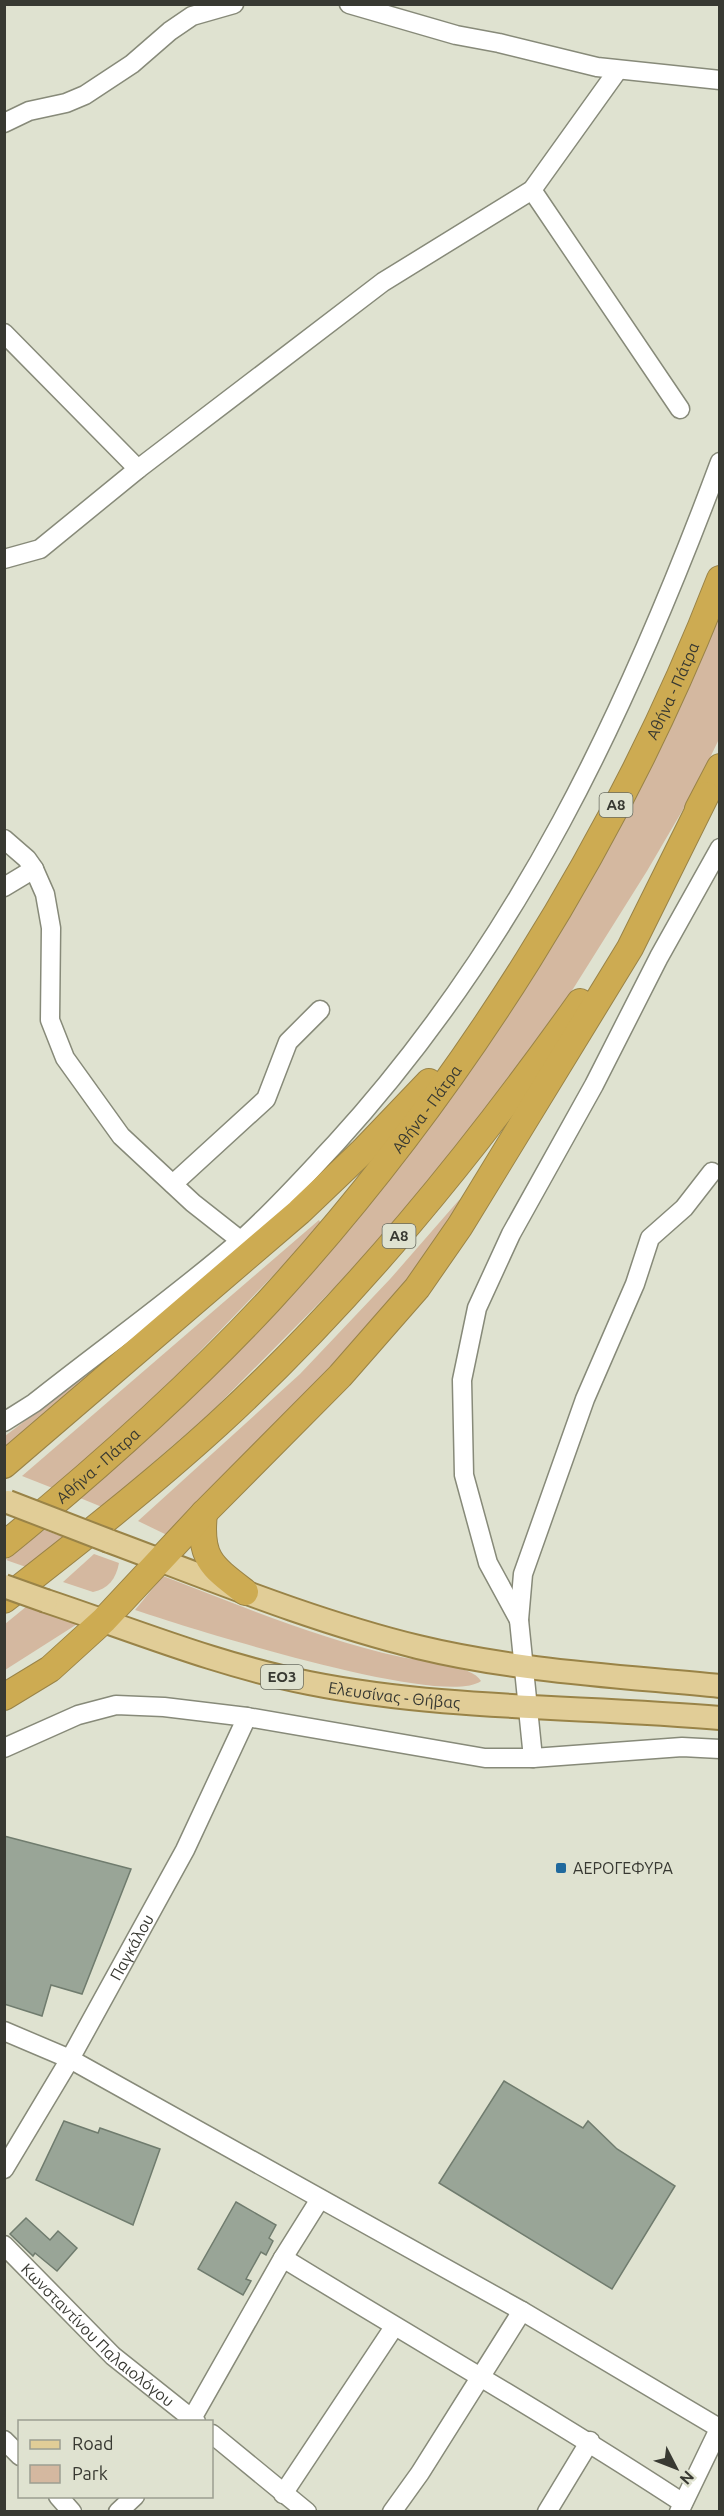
<svg xmlns="http://www.w3.org/2000/svg" width="724" height="2516" font-family="Ubuntu,sans-serif">
<style>
.green{fill:#d4b8a0}
.building{fill:#99a597;stroke:#707c6e;stroke-width:1.5}
.lines{fill:none;stroke-linecap:round;stroke-linejoin:round}
.minor-casing{stroke:#878a79;stroke-width:21}
.major-casing{stroke:#998347;stroke-width:26}
.highway-casing{stroke:#998347;stroke-width:28}
.minor{stroke:#fff;stroke-width:18}
.major{stroke:#e1cd97;stroke-width:22}
.highway{stroke:#cdab52;stroke-width:26}
.major-bridge-casing{stroke:#998347;stroke-width:26;stroke-linecap:butt}
.major-bridge{stroke:#e1cd97;stroke-width:22}
.poi-dot{fill:#20699d;stroke:#dfe2d0;stroke-width:2}
.labels{text-anchor:middle;stroke-width:4.5;stroke-linejoin:round;paint-order:stroke}
.shield{fill:#dfe2d0;stroke:#6a6c61;stroke-width:1.5}
.shield-label{font-size:15px;font-weight:bold;fill:#383932}
.street-label{font-size:16px;fill:#383932;stroke:#dfe2d0}
.poi-label{font-size:16px;fill:#383932;stroke:#dfe2d0;text-anchor:start}
</style>
<rect width="100%" height="100%" fill="#dfe2d0"/>
<g class="green">
<path d="M719 613V739L695 789 647 871 573 989 469 1132 401 1215 334 1288 209 1414 102 1507 80 1498C133 1452 185 1405 234 1355 328 1261 410 1156 485 1046 537 969 585 891 628 809 661 746 695 680 719 613Z"/>
<polygon points="464,1198 467,1204 369,1332 169,1536 138,1521 300,1374 391,1278 459,1200"/>
<polygon points="319,1220 321,1224 319,1228 180,1372 55,1489 22,1476"/>
<polygon points="171,1310 5,1450 5,1436"/>
<polygon points="44,1530 64,1537 26,1567 6,1560"/>
<path d="M94 1554 119 1563C116 1579 108 1589 93 1592L63 1582Z"/>
<path d="M163 1576C241 1606 319 1639 401 1657 419 1661 473 1665 481 1681 444 1709 186 1627 135 1610Z"/>
<polygon points="27,1606 45,1613 53,1609 82,1621 5,1670 5,1624"/>
</g>
<g class="building">
<polygon points="4,1836 131,1869 82,1994 51,1985 42,2016 4,2004"/>
<polygon points="504,2081 583,2128 588,2121 617,2149 675,2186 612,2289 439,2183"/>
<polygon points="64,2121 98,2133 100,2128 160,2149 133,2225 36,2180"/>
<polygon points="236,2202 276,2225 269,2238 273,2241 266,2255 261,2252 246,2279 251,2281 243,2295 198,2269"/>
<polygon points="26,2218 50,2240 58,2231 77,2248 57,2271 35,2253 33,2256 10,2234"/>
</g>
<g class="lines">
<g class="minor-casing">
<g id="minor">
<polyline points="349,4 456,35 499,43 597,67 720,80"/>
<polyline points="4,123 29,111 66,103 85,95 132,64 170,31 192,16 234,4"/>
<polyline points="532,190 680,409"/>
<polyline points="4,333 138,469"/>
<polyline points="4,559 40,549 138,469 383,282 532,190 618,70"/>
<polyline points="4,839 27,859 34,869"/>
<polyline points="4,887 34,869 45,894 51,928 50,1020 65,1058 121,1136 193,1203 240,1240"/>
<polyline points="173,1184 266,1099 288,1042 320,1010"/>
<path d="M4 1422 34 1403C102 1349 174 1298 240 1241 274 1211 305 1176 336 1143 519 942 626 714 720 462"/>
<polyline points="519,1620 488,1563 464,1475 462,1380 477,1308 511,1234 594,1085 659,957 720,848"/>
<polyline points="4,1748 78,1715 116,1705 164,1707 247,1717 485,1758 533,1758 682,1747 720,1749"/>
<polyline points="533,1758 519,1620 523,1574 585,1399 635,1284 650,1238 684,1208 712,1172"/>
<polyline points="4,2031 70,2059 522,2311 719,2428"/>
<path id="s1" d="M4 2169 70 2059 185 1850 247 1717"/>
<path id="s2" d="M4 2245 113 2356 196 2422"/>
<path d="M283 2258C416 2340 552 2417 683 2503"/>
<polyline points="190,2422 283,2258 320,2199"/>
<polyline points="212,2434 307,2512"/>
<polyline points="4,2440 20,2456"/>
<polyline points="283,2494 394,2327"/>
<polyline points="58,2496 72,2512"/>
<polyline points="118,2512 135,2496"/>
<polyline points="392,2512 420,2473 522,2311"/>
<polyline points="547,2512 590,2441"/>
<polyline points="679,2512 720,2427"/>
</g>
</g>
<g class="major-casing">
<g id="major">
<path d="M109 1541C211 1579 312 1621 418 1647 517 1671 619 1676 720 1686"/>
<path id="s3" d="M46 1601C133 1630 218 1665 309 1683 444 1710 583 1706 720 1718"/>
</g>
</g>
<g class="highway-casing">
<g id="highway">
<polyline points="698,809 720,767"/>
<polyline points="4,1465 299,1212 363,1151 429,1082"/>
<path d="M204 1513C199 1558 211 1566 245 1592"/>
<path id="s4" d="M4 1545C97 1469 187 1389 269 1301 459 1094 619 840 720 579"/>
<path d="M4 1600C77 1543 150 1486 218 1424 355 1298 472 1154 580 1002"/>
<polyline points="4,1697 50,1669 104,1620 204,1513 340,1376 417,1288 460,1226 630,948 706,795"/>
</g>
</g>
<use href="#minor" class="minor"/>
<use href="#major" class="major"/>
<use href="#highway" class="highway"/>
<g class="major-bridge-casing">
<g id="major-bridge">
<polyline points="8,1502 109,1541"/>
<polyline points="4,1586 46,1601"/>
</g>
</g>
<use href="#major-bridge" class="major-bridge"/>
</g>
<rect class="poi-dot" x="555" y="1862" width="12" height="12" rx="3"/>
<g class="labels">
<g class="shield">
<rect x="599.5" y="793" width="33" height="24" rx="4.5"/>
<rect x="382.5" y="1224" width="33" height="24" rx="4.5"/>
<rect x="261" y="1665" width="42" height="24" rx="4.5"/>
</g>
<g class="shield-label">
<text x="616" y="810">Α8</text>
<text x="399" y="1241">Α8</text>
<text x="282" y="1682">ΕΟ3</text>
</g>
<g class="street-label">
<text dy="6" stroke="none"><textPath href="#s4" startOffset="1095">Αθήνα - Πάτρα</textPath></text>
<text dy="6" stroke="none"><textPath href="#s4" startOffset="609">Αθήνα - Πάτρα</textPath></text>
<text dy="6" stroke="none"><textPath href="#s4" startOffset="123">Αθήνα - Πάτρα</textPath></text>
<text dy="6" stroke="none"><textPath href="#s3" startOffset="362">Ελευσίνας - Θήβας</textPath></text>
<text dy="6" stroke="none"><textPath href="#s1" startOffset="256">Παγκάλου</textPath></text>
<text dy="6" stroke="none"><textPath href="#s2" startOffset="130">Κωνσταντίνου Παλαιολόγου</textPath></text>
</g>
<g class="poi-label">
<text x="573" y="1874">ΑΕΡΟΓΕΦΥΡΑ</text>
</g>
</g>
<rect width="724" height="2516" fill="none" stroke="#383932" stroke-width="12"/>
<rect x="18" y="2420" width="195" height="78" fill="#dfe2d0" stroke="#9c9e91" stroke-width="1.5"/>
<rect x="30" y="2440" width="30" height="9" fill="#e1cd97" stroke="#9c9e91" stroke-width="1.5"/>
<text x="72" y="2450" font-size="18" fill="#383932">Road</text>
<rect x="30" y="2465" width="30" height="18" fill="#d4b8a0" stroke="#9c9e91" stroke-width="1.5"/>
<text x="72" y="2480" font-size="18" fill="#383932">Park</text>
<g transform="translate(676 2468) rotate(132)" stroke="#dfe2d0" stroke-width="4.5" paint-order="stroke">
<path d="M0-4.5L10 22L0 15L-10 22Z" fill="#383932"/>
<text y="-9" font-size="16" font-weight="bold" text-anchor="middle" fill="#383932">N</text>
</g>
</svg>
